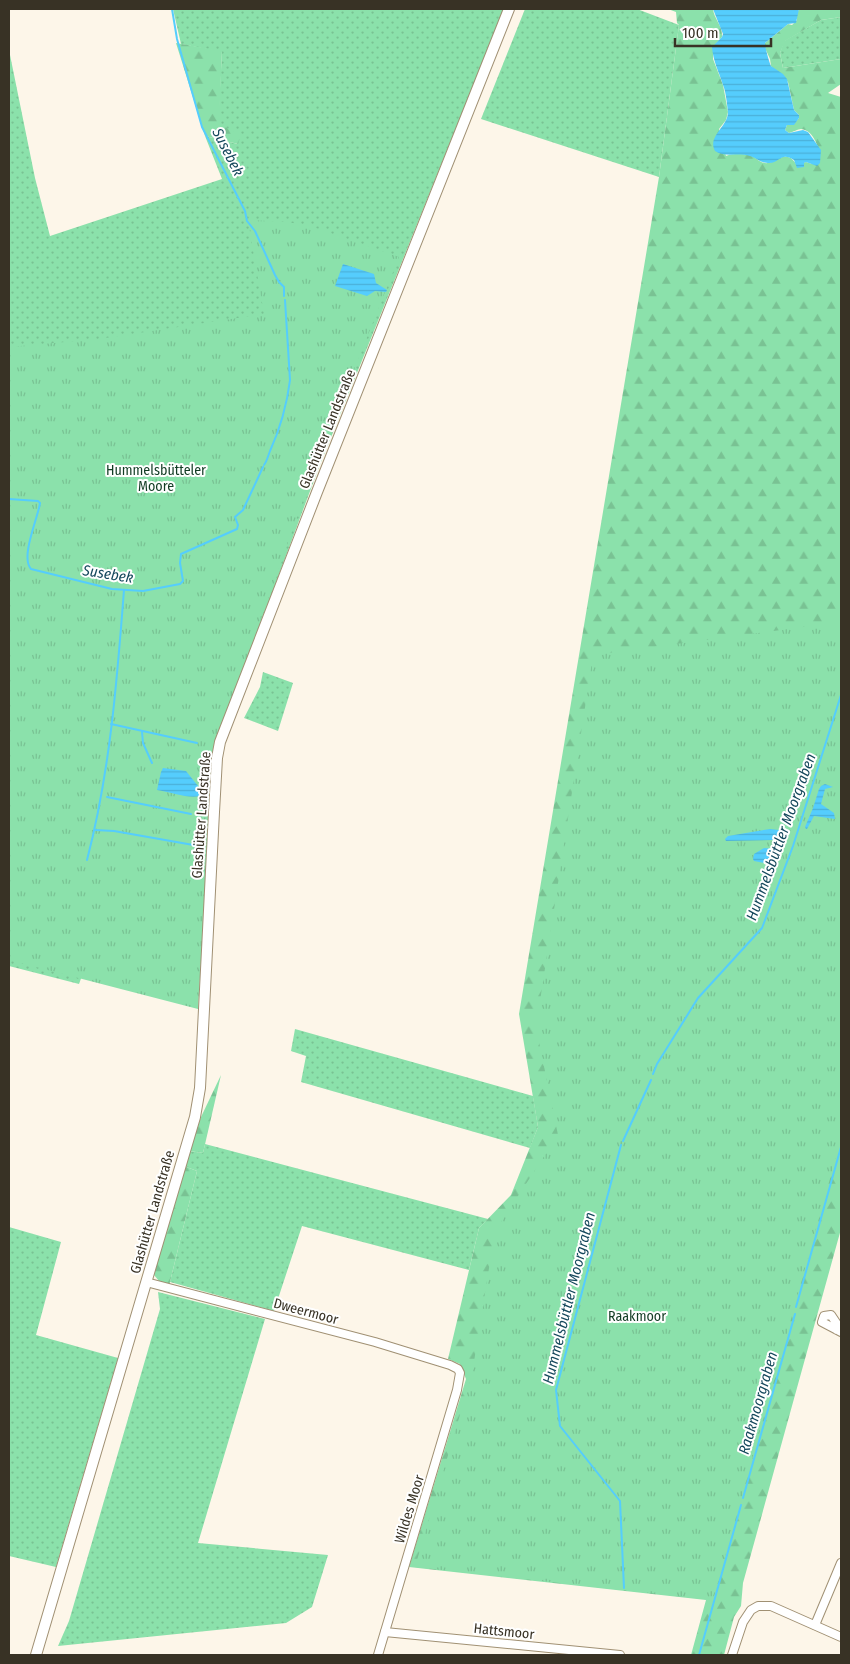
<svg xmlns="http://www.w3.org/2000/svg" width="850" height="1664" font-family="'Fira Sans Condensed',sans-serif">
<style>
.grass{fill:url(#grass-dots)}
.forest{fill:url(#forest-firs)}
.park{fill:url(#park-tufts)}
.water{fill:url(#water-rules)}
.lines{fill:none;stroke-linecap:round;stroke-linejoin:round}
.stream{stroke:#55cdfd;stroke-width:2}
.minor-casing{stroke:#a09073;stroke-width:10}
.tertiary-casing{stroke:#a09073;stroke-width:12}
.minor{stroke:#fff;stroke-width:8}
.tertiary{stroke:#fff;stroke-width:10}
.labels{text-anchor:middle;stroke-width:4;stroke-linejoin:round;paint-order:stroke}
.street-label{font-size:14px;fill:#383225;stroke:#fff}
.park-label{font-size:14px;fill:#123c24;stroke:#fff}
.water-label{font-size:15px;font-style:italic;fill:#15485c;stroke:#fff}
</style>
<defs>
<pattern id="grass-dots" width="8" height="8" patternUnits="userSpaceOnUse" patternTransform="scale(1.25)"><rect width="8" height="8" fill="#8be1ab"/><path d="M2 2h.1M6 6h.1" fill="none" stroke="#79c293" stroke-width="1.8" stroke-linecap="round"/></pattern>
<pattern id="forest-firs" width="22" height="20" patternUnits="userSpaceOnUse" patternTransform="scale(1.25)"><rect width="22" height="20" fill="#8be1ab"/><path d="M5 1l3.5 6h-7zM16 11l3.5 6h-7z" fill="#79c293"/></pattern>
<pattern id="park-tufts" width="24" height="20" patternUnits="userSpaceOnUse" patternTransform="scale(1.25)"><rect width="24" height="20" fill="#8be1ab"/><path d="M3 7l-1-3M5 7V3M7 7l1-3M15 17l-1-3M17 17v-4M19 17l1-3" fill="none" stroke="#79c293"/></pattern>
<pattern id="water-rules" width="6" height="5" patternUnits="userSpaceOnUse" patternTransform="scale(1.25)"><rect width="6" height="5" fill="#55cdfd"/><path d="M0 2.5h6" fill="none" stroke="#4bb0d9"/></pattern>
</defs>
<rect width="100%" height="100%" fill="#fdf6e9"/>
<g class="grass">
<polygon points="173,9 504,9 319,467 220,733 113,891 79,984 9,966 9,50 35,178 50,236 222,179 205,136 238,144 218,124 222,52 181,44"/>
<polygon points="525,9 637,9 679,25 659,177 481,119"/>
<polygon points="841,17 841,59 783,68 780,53 784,41 821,20"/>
<polygon points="263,672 293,683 278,731 244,718 260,687"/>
<polygon points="295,1029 533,1096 538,1127 530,1148 301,1082 306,1056 291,1051"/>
<polygon points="205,1144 488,1219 479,1228 469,1270 302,1226 274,1311 170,1282 197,1171 184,1166 189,1151 203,1153"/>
<polygon points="9,1227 61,1242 36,1335 118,1358 56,1567 9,1556"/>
<polygon points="158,1292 265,1319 198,1543 328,1555 312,1607 286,1623 58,1646 69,1621 160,1309"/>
</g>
<g class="forest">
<path d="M668 9H713C714 19 723 26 722 37L713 47V59L723 85 728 112 726 120 719 129 726 156C733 153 747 153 754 157 758 160 762 164 768 163 776 162 779 155 788 157 792 158 794 161 797 165L806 162 812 164 820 159C820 150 814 130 801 129 798 129 793 132 789 133L785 130 787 125 794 124 799 118V115L794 110 788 82 771 66 770 59 765 48V43L788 24 792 25 797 20V14L799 9H841V17L821 20 785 41 780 53 783 68 841 59V84L828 93 841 97V1229L743 1583 741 1606 734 1617 724 1655H691L706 1600 409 1567 466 1379 460 1364 448 1359 479 1228 511 1195 538 1127 519 1014 659 177 679 25 677 23 676 12Z"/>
<polygon points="176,43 222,51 219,124 241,135 238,144 205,136"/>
<polygon points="221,1075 203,1153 189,1151 201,1117"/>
<polygon points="184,1166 197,1171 169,1286 159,1281 154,1275"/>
</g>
<g class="park">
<polygon points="248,220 287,222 310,226 399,257 309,483 214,752 198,1009 9,960 9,347 99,339 264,314"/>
<polygon points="841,622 841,1139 713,1600 415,1567 472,1374 495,1231 558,1135 536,1027 593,655"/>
</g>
<g class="water">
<path d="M713 9H799L796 23 788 24 765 43C765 47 769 62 771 66L783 74 787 79 794 110 799 115V118L794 125H787L785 130 789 133 803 130 808 132 821 150 820 163 817 166 806 162 804 163V167L797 168 794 160C780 151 780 164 768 163 758 162 757 158 750 156 737 152 726 158 715 151 707 136 728 127 728 112 727 104 726 92 723 85 719 72 713 61 712 47L722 37 723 34Z"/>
<polygon points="343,264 374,274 376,283 387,290 386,292 375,291 367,296 335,286"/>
<path d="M163 768 186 771 198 786 200 796C189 799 170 792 157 790L161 772Z"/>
<polygon points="825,784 833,787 825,789 821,804 834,813 835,819 814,816 807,829 806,829 805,827 813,808 819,789 821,786"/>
<polygon points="770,829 779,830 781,833 780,837 772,840 726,841 725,839 728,836"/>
<polygon points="764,848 775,849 777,851 775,859 764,863 754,861 753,859 754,854"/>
</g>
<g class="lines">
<g class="stream">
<polyline points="172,9 177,39 202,127 245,211 247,221 255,231 275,275 279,282 284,287 284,296"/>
<path d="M264 465C267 461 268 456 270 451 280 429 287 404 290 380L285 300"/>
<path d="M9 499 38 501 40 503C38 518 20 557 31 569L112 589 143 591 180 584 183 581 180 563 181 554 237 529 238 525 235 517 243 510 263 467"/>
<polyline points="111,724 197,743"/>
<polyline points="142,732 143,743 152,763"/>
<polyline points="107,797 191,814"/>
<polyline points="95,830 114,831 199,846"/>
<path d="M87 860C110 772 117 681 124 590"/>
<polyline points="653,1074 657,1064 698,998 762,928 793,846 841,695"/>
<polyline points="623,1141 651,1080"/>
<polyline points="621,1145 556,1390 560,1426 620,1501 624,1588"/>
<polyline points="796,1307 841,1147"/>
<polyline points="743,1498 795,1314"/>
<polyline points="699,1655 741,1505"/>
</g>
<g class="minor-casing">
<g id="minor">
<polyline points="146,1282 375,1342 450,1365 458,1369 460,1373 457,1390 378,1655"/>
<polyline points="837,1330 837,1324 831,1315 824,1316 822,1322 841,1332"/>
<polyline points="815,1625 841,1563"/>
<polyline points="385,1632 620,1655"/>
<polyline points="732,1655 743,1622 751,1610 758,1606 771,1606 841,1637"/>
</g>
</g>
<g class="tertiary-casing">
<polyline id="tertiary" points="36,1655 195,1117 200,1088 214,812 217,758 220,742 317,492 509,9"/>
</g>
<use href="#minor" class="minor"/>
<use href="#tertiary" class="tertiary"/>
</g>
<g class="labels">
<g class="street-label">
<text transform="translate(327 429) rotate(-68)" y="5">Glashütter Landstraße</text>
<text transform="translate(201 815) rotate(-86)" y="5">Glashütter Landstraße</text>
<text transform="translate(152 1212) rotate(-74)" y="5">Glashütter Landstraße</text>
<text transform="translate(306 1311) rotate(15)" y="5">Dweermoor</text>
<text transform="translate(409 1509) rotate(-73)" y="5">Wildes Moor</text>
<text transform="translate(504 1631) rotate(6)" y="5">Hattsmoor</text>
</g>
<g class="park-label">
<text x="156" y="475">Hummelsbütteler<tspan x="156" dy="16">Moore</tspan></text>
<text x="637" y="1321">Raakmoor</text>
</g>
<g class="water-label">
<text transform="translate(228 152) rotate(63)" y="5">Susebek</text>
<text transform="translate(108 574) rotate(9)" y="5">Susebek</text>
<text transform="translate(781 837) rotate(-70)" y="5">Hummelsbüttler Moorgraben</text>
<text transform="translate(569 1298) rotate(-76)" y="5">Hummelsbüttler Moorgraben</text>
<text transform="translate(758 1403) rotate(-74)" y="5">Raakmoorgraben</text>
</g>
</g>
<rect width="850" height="1664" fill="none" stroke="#383225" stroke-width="20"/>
<path d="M675 38v8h96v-8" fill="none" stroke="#383225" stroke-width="2.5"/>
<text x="682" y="38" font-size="15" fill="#383225" stroke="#ffffff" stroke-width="4" paint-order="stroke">100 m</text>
</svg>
